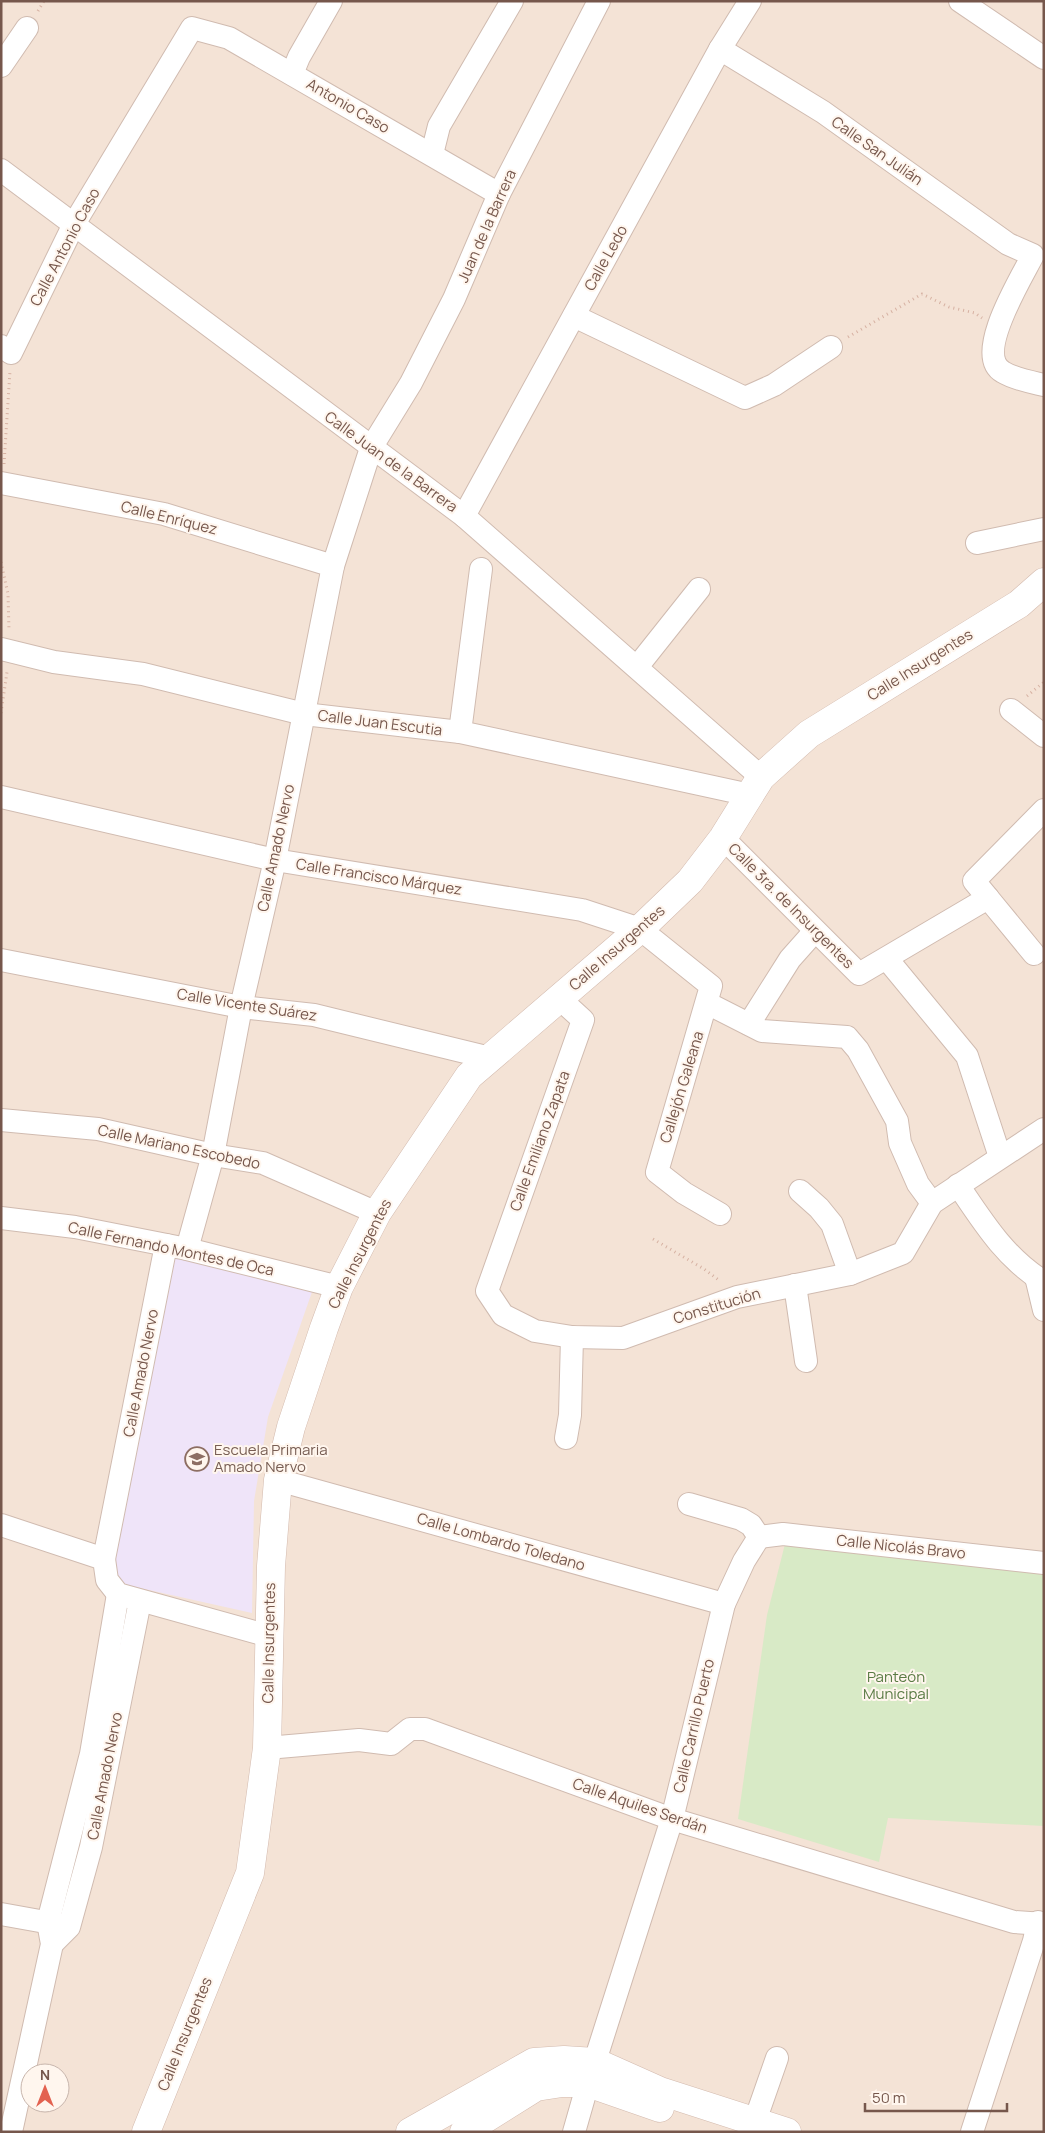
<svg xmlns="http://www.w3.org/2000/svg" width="1045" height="2133" font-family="Manrope,sans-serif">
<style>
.residential{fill:#f4e3d6;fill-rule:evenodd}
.education{fill:#efe4f9}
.green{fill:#d8eac6}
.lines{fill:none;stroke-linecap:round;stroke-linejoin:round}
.street-casing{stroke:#d0bbb0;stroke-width:24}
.secondary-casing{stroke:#d3baae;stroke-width:29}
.path{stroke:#d6b1a2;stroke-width:3;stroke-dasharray:1 4;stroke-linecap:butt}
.street{stroke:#fff;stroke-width:22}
.secondary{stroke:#fff;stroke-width:28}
.labels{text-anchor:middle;stroke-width:4;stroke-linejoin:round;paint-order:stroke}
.street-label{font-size:15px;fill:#76574c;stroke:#fff6ee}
.education-label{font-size:15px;fill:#785e54;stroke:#fff6ee;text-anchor:start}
.park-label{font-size:15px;fill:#5a7b44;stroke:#fff6ee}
</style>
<rect width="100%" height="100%" fill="#fcf2e8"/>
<path class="residential" d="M1 1H1044V2132H1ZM30 2073H60V2103H30Z"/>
<polygon class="education" points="170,1255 312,1292 268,1417 254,1501 252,1613 122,1584 113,1564"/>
<polygon class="green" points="786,1540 1044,1570 1044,1826 888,1818 879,1862 738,1819 767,1615"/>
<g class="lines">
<g class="street-casing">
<g id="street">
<polyline points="960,1 1044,58"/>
<path d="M720 49 823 112 1008 244 1033 255C1022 277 973 355 1003 372 1014 379 1031 382 1044 385"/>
<polyline points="1,66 27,28"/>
<polyline points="292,74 299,57 331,1"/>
<polyline points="432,154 439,126 512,1"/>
<polyline points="1,170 464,516 761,777"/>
<polyline points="574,316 745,398 774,385 831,347"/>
<polyline points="1,346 11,353 74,224 192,28 229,38 499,194"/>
<polyline points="1,483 164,514 333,566"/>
<polyline points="464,516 720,49 750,1"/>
<polyline points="977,543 1044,529"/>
<polyline points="1,649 54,662 143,674 304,714 460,732 750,795"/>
<polyline points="637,667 699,589"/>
<polyline points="1011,710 1044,736"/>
<polyline points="460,732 481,569"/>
<polyline points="1,797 275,860 582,910 640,929 711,986 657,1172 684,1193 720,1214"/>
<polyline points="723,838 859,974 988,898 974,881 1044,810"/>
<polyline points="988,898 1034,954"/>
<polyline points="887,959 967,1056 1000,1157"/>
<polyline points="1,960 241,1007 314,1015 490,1058"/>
<polyline points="559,998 583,1020 487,1291 503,1315 535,1331 572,1337 623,1338 737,1297 850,1274 903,1253 932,1203 1044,1129"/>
<polyline points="707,1003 762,1031 847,1037 858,1050 897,1121 900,1143 918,1184 932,1203"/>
<polyline points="749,1024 790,959 814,932"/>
<polyline points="1,1120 98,1129 213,1155 263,1163 377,1213"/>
<path d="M958 1185C983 1222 1005 1258 1044 1282"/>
<polyline points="800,1191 819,1208 832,1224 850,1274"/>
<polyline points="1,1218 75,1227 187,1249 339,1287"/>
<polyline points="187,1249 213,1155 241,1007 275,860 333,566 371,448 411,383 454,299 499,194 599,1"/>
<polyline points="1036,1277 1044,1310"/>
<polyline points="795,1285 806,1361"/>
<polyline points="566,1438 570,1415 572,1337"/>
<polyline points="278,1480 724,1604"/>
<polyline points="689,1504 741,1519 751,1525 759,1537"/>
<polyline points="1,1525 104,1559 107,1580 118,1594 269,1636"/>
<polyline points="759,1537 783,1534 1044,1563"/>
<polyline points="104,1559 166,1245"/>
<polyline points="267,1748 359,1740 391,1744 410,1729 425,1729 672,1819 1014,1922 1044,1924"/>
<polyline points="1,1914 62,1925"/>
<polyline points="52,1944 69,1927 91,1847 140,1601"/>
<polyline points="755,2121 777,2058"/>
<polyline points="11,2132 52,1944 48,1922 91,1754 118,1594"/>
<polyline points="574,2132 588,2083 672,1819 724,1604 744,1561 759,1537"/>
<polyline points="972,2132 1034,1941 1038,1922"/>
</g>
</g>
<g class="secondary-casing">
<g id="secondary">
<polyline points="146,2132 250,1873 267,1748 271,1566 278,1480 291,1427 324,1328 339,1287 377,1213 469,1076 640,929 690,881 723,838 761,777 809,734 1019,604 1044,582"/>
<polyline points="410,2132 534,2062 564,2060 595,2062 660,2091 787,2132"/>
<polyline points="464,2132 536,2087 562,2083 588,2083 660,2108"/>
</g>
</g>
<g class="path">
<polyline points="38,11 44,1"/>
<polyline points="848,337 922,294 949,307 975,313 982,318"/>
<polyline points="4,464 10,371"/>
<polyline points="1,562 8,594 9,630"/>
<polyline points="1027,696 1044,682"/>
<polyline points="1,713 7,672"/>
<polyline points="653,1239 704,1269 720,1281"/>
</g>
<use href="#street" class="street"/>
<use href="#secondary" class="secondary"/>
</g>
<defs>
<g id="school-ring" transform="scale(1.25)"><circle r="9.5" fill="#fff6ee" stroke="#8d6e63" stroke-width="1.5"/><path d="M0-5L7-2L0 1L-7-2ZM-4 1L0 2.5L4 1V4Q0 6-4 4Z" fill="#8d6e63"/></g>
</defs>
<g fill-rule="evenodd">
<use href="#school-ring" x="197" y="1459"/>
</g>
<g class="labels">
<g class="street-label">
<text transform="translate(348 106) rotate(30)" y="5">Antonio Caso</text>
<text transform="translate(877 151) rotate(35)" y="5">Calle San Julián</text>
<text transform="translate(487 226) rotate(-66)" y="5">Juan de la Barrera</text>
<text transform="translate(65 247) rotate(-62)" y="5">Calle Antonio Caso</text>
<text transform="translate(606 258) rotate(-61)" y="5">Calle Ledo</text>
<text transform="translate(391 462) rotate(36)" y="5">Calle Juan de la Barrera</text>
<text transform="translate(169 518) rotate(14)" y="5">Calle Enríquez</text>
<text transform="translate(920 665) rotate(-32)" y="5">Calle Insurgentes</text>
<text transform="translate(380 723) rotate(7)" y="5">Calle Juan Escutia</text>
<text transform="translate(276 848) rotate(-78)" y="5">Calle Amado Nervo</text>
<text transform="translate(379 877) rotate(9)" y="5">Calle Francisco Márquez</text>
<text transform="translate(791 906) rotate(45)" y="5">Calle 3ra. de Insurgentes</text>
<text transform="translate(617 948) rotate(-41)" y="5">Calle Insurgentes</text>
<text transform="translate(247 1005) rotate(9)" y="5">Calle Vicente Suárez</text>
<text transform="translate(682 1087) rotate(-73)" y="5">Callejón Galeana</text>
<text transform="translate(540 1141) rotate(-70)" y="5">Calle Emiliano Zapata</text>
<text transform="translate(179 1147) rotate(12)" y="5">Calle Mariano Escobedo</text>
<text transform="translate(171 1249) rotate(12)" y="5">Calle Fernando Montes de Oca</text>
<text transform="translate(360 1254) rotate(-63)" y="5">Calle Insurgentes</text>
<text transform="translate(717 1306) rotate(-17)" y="5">Constitución</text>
<text transform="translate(141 1373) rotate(-79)" y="5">Calle Amado Nervo</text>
<text transform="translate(501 1542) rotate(16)" y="5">Calle Lombardo Toledano</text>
<text transform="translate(901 1547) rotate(6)" y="5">Calle Nicolás Bravo</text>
<text transform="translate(269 1643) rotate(-89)" y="5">Calle Insurgentes</text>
<text transform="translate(694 1726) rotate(-77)" y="5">Calle Carrillo Puerto</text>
<text transform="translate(105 1776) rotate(-79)" y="5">Calle Amado Nervo</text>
<text transform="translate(640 1806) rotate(19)" y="5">Calle Aquiles Serdán</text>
<text transform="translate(185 2034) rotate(-68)" y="5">Calle Insurgentes</text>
</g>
<g class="education-label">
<text x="214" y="1455">Escuela Primaria<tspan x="214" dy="17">Amado Nervo</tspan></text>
</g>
<g class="park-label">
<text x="896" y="1682">Panteón<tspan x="896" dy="17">Municipal</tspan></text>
</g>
</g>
<rect width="1045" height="2133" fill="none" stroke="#76574c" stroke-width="5"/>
<g transform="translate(45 2088)"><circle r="24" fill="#fff6ee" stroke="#c8b6ad"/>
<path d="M0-4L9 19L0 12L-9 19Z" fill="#e36250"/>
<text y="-8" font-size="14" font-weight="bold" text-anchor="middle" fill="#76574c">N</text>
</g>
<path d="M865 2103v8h142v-8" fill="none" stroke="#76574c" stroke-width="2.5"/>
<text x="872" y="2103" font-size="15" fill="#76574c" stroke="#fff6ee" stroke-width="4" paint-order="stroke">50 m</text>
</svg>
